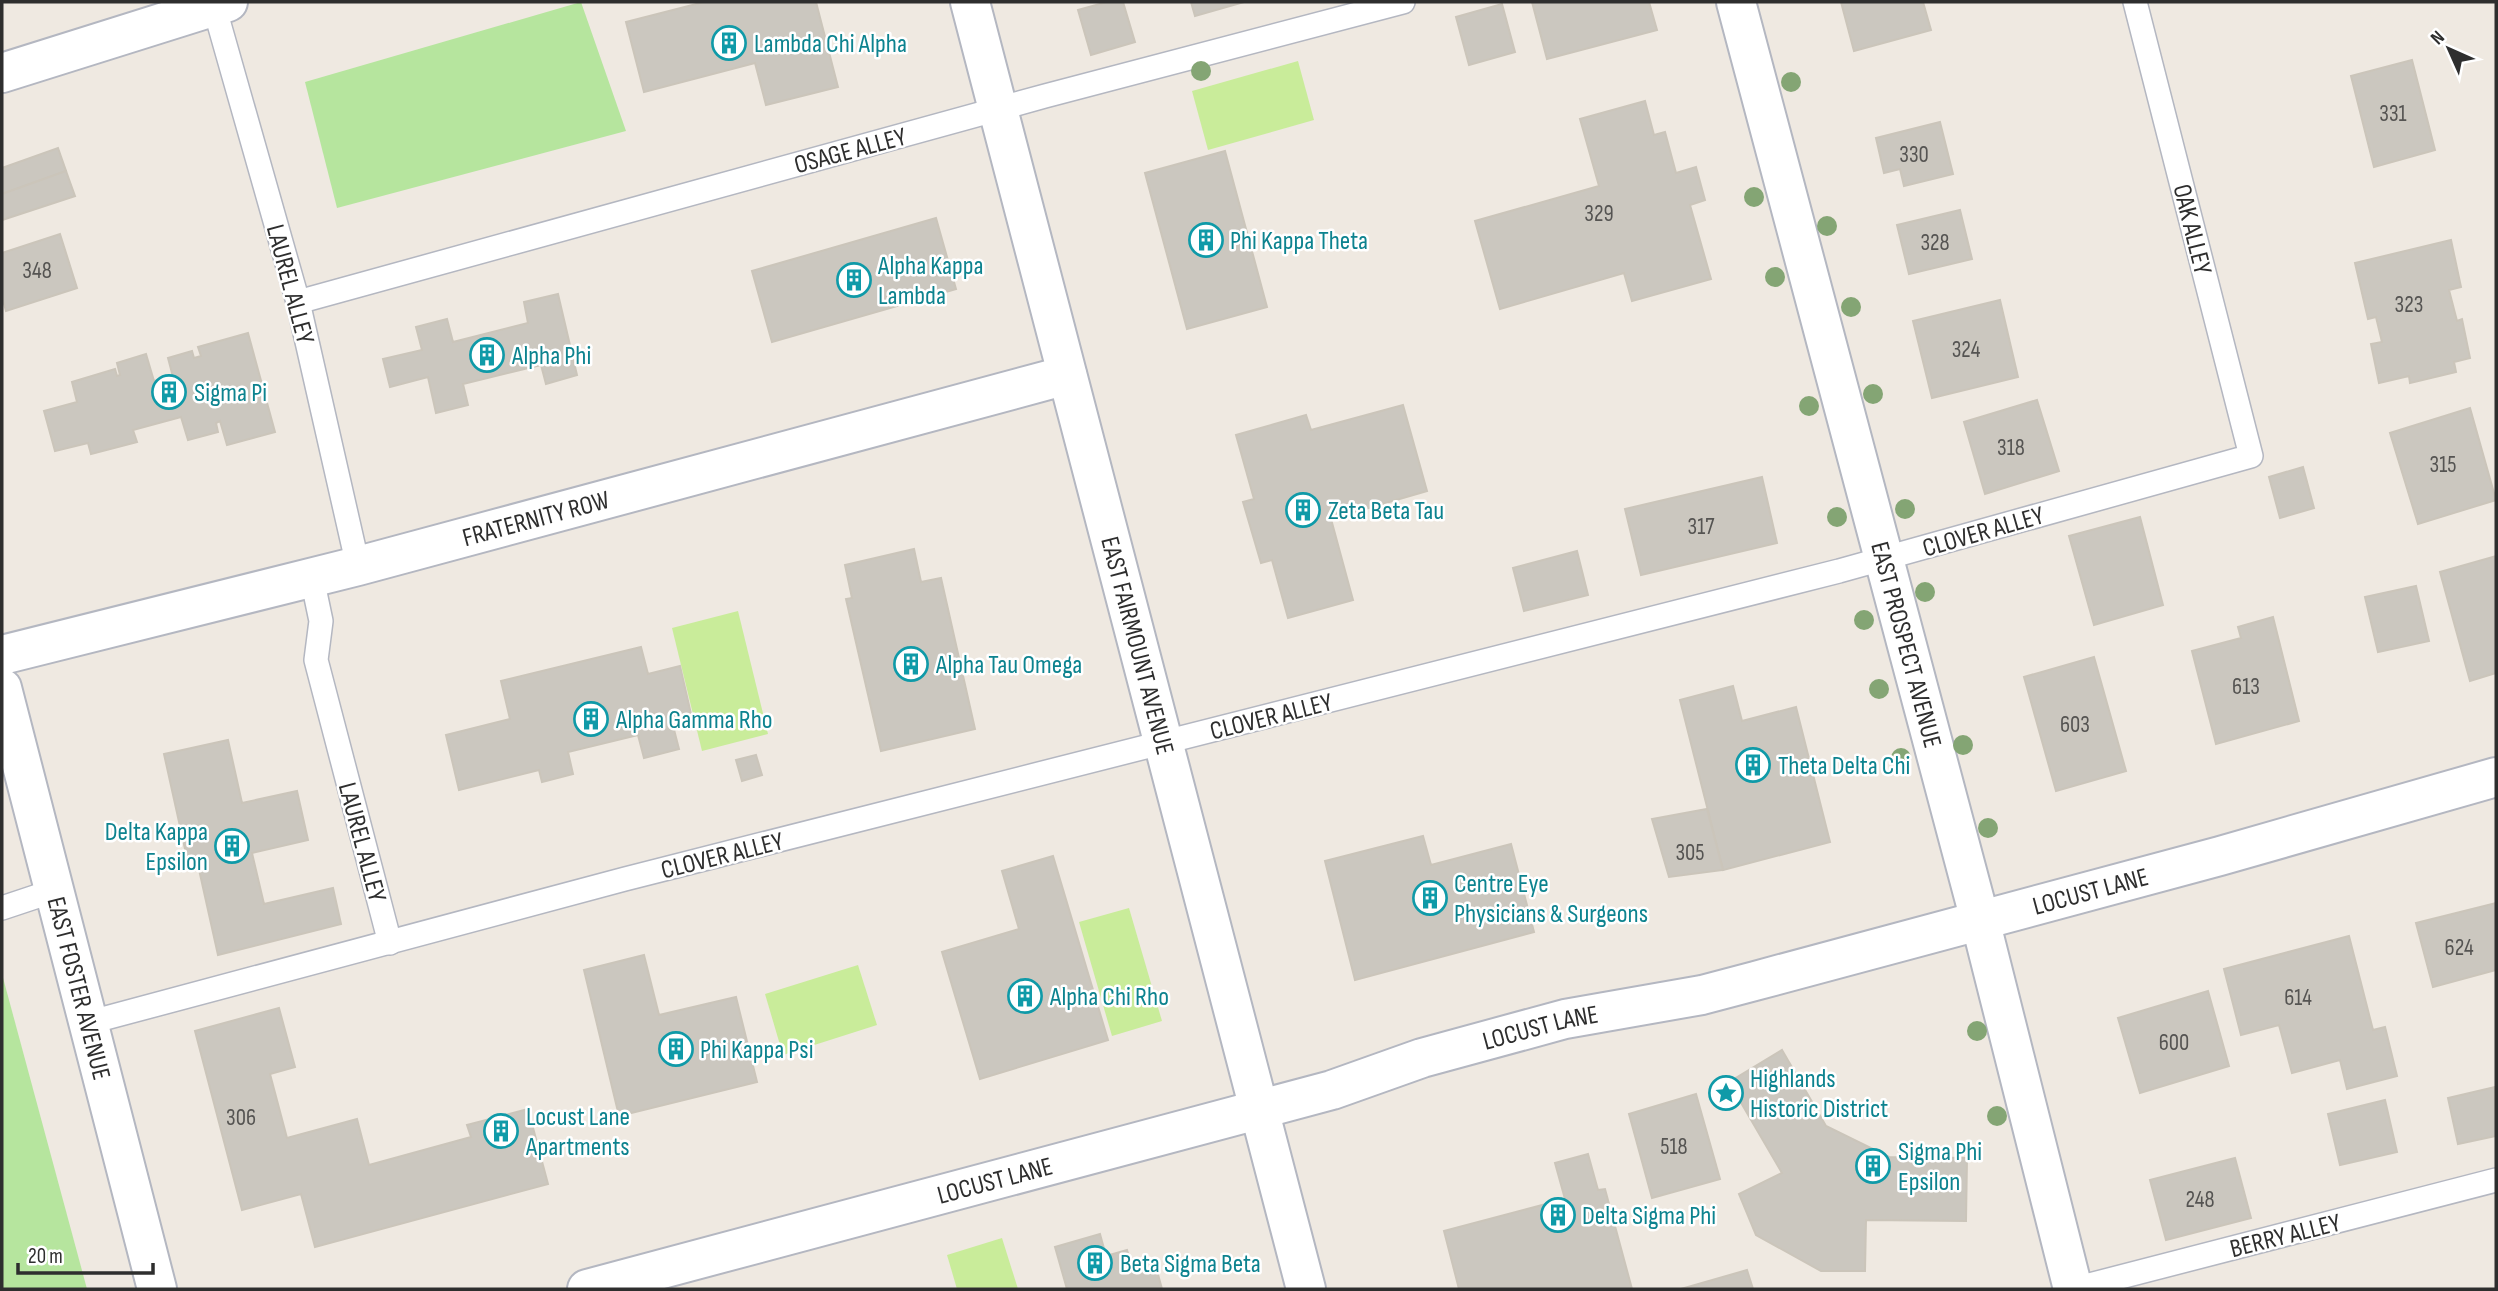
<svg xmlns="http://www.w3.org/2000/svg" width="2498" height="1291" font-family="'Sofia Sans Condensed',sans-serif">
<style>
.green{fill:#b6e59e}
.pitch{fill:#c9ec9a}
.building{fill:#cbc7bf;stroke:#cbc5ba;stroke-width:2}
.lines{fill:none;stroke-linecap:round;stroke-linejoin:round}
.lane-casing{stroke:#b4b7c1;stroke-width:26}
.street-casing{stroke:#b4b7c1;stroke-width:42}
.secondary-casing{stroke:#b4b7c1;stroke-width:42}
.lane{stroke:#fff;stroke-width:23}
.street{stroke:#fff;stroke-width:38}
.secondary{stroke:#fff;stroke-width:38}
.tree{fill:#84a574}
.labels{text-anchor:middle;stroke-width:5;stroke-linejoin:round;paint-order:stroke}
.number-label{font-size:23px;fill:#555452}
.culture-label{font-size:26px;fill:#0d838f;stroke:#fff;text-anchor:start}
.street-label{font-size:26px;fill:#2e2e2e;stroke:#fff}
</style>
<rect width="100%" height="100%" fill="#efe9e1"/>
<g class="green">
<polygon points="581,2 626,131 337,208 305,82"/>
<polygon points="2,974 87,1289 2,1289"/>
</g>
<g class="pitch">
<polygon points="1298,61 1314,120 1208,150 1192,91"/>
<polygon points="738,611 768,734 702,751 672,628"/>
<polygon points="1129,908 1162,1021 1112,1036 1079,922"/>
<polygon points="858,965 877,1025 783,1055 765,994"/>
<polygon points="1002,1238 1018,1289 957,1289 947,1255"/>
</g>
<g class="building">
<polygon points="704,2 816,2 838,87 766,105 755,63 644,92 626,22"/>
<polygon points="1107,2 1123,2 1135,42 1091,55 1078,10"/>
<polygon points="1191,2 1244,2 1195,16"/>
<polygon points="1532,2 1649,2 1657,30 1547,59"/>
<polygon points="1841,2 1923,2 1931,30 1854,51"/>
<polygon points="1502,4 1515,52 1469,65 1456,17"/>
<polygon points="2412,60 2435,150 2374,167 2351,76"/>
<polygon points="1645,101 1654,135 1665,132 1676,173 1696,167 1705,200 1690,205 1711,279 1632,301 1624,273 1500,309 1475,221 1599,186 1580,119"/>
<polygon points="1940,122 1953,174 1904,186 1900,169 1884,173 1876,138"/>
<polygon points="58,148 66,171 2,194 2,168"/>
<polygon points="1225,151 1267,307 1187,329 1145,173"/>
<polygon points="66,171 75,196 2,220 2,194"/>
<polygon points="1960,210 1972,259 1909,274 1897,225"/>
<polygon points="936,218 956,289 772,342 752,271"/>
<polygon points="60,234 77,288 6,311 2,297 2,253"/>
<polygon points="2451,240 2461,287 2449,290 2457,321 2462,319 2470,358 2454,362 2456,372 2410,383 2409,376 2379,383 2371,344 2382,342 2376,317 2368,319 2355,263"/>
<polygon points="558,294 577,375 546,384 541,365 463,384 468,405 436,413 428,377 390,387 383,359 422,350 416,327 447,319 453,342 528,323 524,302"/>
<polygon points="2000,300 2018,377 1932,398 1913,321"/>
<polygon points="248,333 275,432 227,445 220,421 216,423 218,432 188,440 181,417 133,430 137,442 91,454 88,443 55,451 44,411 77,402 72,382 115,369 117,376 120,375 117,363 146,354 154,381 173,377 168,358 192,351 194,358 201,356 198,347"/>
<polygon points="2037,400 2059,471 1985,494 1964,422"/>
<polygon points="1403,405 1427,491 1331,519 1353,600 1288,618 1272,560 1261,563 1243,502 1254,499 1236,435 1306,415 1311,430"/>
<polygon points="2470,408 2496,500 2418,524 2390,433"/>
<polygon points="2303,467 2314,508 2280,518 2269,477"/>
<polygon points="1762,477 1777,543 1641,575 1625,509"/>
<polygon points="2140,517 2163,605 2094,625 2069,536"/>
<polygon points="914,549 921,582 941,578 975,729 881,751 846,599 852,598 845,565"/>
<polygon points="1577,551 1588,595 1524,611 1513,568"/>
<polygon points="2496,556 2496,673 2470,681 2440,572"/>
<polygon points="2416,586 2429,641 2378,652 2365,597"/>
<polygon points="2273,617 2299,721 2216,744 2192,651 2241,638 2238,627"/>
<polygon points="641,647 648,674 680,666 691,714 671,718 679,749 644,758 638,735 568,752 573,774 542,782 539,770 459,790 446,735 510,719 501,681"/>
<polygon points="2094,657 2126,771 2056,791 2024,677"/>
<polygon points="1733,686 1742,721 1796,707 1830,842 1723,870 1680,700"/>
<polygon points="228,740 242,803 297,791 308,840 252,853 264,904 333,888 341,924 218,955 198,865 189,867 164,754"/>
<polygon points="756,755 762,775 742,781 736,760"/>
<polygon points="1707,809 1723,870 1669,877 1652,819"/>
<polygon points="1423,836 1431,865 1511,844 1534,932 1355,980 1325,861"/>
<polygon points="1053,856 1108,1040 980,1079 942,952 1019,929 1002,871"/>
<polygon points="2496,903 2496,970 2433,987 2416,923"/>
<polygon points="2349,936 2373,1030 2385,1027 2397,1076 2347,1089 2340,1060 2292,1073 2279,1025 2241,1035 2224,969"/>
<polygon points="644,955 659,1015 736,997 757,1082 619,1116 584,970"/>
<polygon points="2208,991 2229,1066 2140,1093 2118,1018"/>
<polygon points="279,1008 295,1067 270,1074 287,1138 357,1119 369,1165 471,1137 467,1125 528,1109 548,1184 315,1247 301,1194 242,1210 195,1031"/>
<polygon points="1782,1050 1826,1126 1889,1157 1967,1158 1966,1221 1866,1220 1865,1271 1821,1271 1756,1235 1739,1194 1782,1173 1729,1082"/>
<polygon points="2495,1087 2496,1136 2458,1144 2448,1098"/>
<polygon points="1696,1094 1720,1179 1652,1198 1629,1114"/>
<polygon points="2385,1100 2397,1152 2340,1165 2328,1114"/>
<polygon points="1588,1154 1598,1190 1605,1189 1632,1289 1459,1289 1444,1231 1565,1199 1555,1163"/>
<polygon points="2235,1158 2251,1218 2166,1240 2150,1180"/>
<polygon points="1100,1234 1106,1256 1127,1250 1132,1267 1154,1260 1162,1289 1067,1289 1055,1247"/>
<polygon points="1747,1270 1753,1289 1681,1289"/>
</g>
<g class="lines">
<g class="lane-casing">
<g id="lane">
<polyline points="214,6 298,302 358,566"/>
<polyline points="298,302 1045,96 1403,2"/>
<polyline points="312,578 321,621 316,660 390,943"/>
<polyline points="2,908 53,891"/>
<polyline points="87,1023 625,879 1839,571 2251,456 2135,2"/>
<polyline points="2074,1289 2496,1180"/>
</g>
</g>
<g class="street-casing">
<g id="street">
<path id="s1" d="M970 2 1306 1289"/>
<path id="s2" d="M1736 2 1980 920 2073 1289"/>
<path id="s3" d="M2 655 358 566 1067 375"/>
<path id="s4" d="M2 688 157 1289"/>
<path id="s5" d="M587 1289 1332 1090 1422 1058 1565 1019 1702 995 1755 981 2220 856 2496 777"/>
</g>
</g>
<g class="secondary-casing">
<polyline id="secondary" points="2,73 228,2"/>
</g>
<use href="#lane" class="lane"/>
<use href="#street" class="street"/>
<use href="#secondary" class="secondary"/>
</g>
<g class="tree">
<circle cx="1201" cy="71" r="10"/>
<circle cx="1791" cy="82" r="10"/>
<circle cx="1754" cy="197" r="10"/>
<circle cx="1827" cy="226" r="10"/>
<circle cx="1775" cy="277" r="10"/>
<circle cx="1851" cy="307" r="10"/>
<circle cx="1873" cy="394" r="10"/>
<circle cx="1809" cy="406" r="10"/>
<circle cx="1905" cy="509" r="10"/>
<circle cx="1837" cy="517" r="10"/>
<circle cx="1925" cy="592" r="10"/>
<circle cx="1864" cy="620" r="10"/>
<circle cx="1879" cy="689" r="10"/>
<circle cx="1963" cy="745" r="10"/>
<circle cx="1901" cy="758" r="10"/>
<circle cx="1988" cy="828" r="10"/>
<circle cx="1977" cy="1031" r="10"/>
<circle cx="1997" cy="1116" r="10"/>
</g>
<defs>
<g id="building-ring" transform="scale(1.75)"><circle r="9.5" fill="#fff" stroke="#0f9aa8" stroke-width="1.5"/><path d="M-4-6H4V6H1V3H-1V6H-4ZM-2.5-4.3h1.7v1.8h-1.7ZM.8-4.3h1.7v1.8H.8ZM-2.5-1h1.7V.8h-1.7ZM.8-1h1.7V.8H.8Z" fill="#0f9aa8"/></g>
<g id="sight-ring" transform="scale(1.75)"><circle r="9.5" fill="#fff" stroke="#0f9aa8" stroke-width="1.5"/><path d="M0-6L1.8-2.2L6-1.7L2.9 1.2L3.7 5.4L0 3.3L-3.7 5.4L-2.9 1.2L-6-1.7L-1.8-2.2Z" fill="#0f9aa8"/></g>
</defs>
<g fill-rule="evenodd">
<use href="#building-ring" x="729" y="43"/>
<use href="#building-ring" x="1206" y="240"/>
<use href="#building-ring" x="854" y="280"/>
<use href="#building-ring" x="487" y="355"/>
<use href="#building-ring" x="169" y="392"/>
<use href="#building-ring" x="1303" y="510"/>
<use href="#building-ring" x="911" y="664"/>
<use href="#building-ring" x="591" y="719"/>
<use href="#building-ring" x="1753" y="765"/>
<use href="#building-ring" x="232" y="846"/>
<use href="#building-ring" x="1430" y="898"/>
<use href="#building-ring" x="1025" y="996"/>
<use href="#building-ring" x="676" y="1049"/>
<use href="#sight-ring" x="1726" y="1093"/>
<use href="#building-ring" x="501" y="1131"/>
<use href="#building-ring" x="1873" y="1166"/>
<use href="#building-ring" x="1558" y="1215"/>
<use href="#building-ring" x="1095" y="1263"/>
</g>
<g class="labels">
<g class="number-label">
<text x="2393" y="121">331</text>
<text x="1914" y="162">330</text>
<text x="1599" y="221">329</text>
<text x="1935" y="250">328</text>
<text x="37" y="278">348</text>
<text x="2409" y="312">323</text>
<text x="1966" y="357">324</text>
<text x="2011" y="455">318</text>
<text x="2443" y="472">315</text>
<text x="1701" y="534">317</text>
<text x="2246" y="694">613</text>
<text x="2075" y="732">603</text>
<text x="1690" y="860">305</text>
<text x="2459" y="955">624</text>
<text x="2298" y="1005">614</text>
<text x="2174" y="1050">600</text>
<text x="241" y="1125">306</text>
<text x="1674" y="1154">518</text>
<text x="2200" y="1207">248</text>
</g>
<g class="culture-label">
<text x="754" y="52">Lambda Chi Alpha</text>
<text x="1230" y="249">Phi Kappa Theta</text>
<text x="878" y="274">Alpha Kappa<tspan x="878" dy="30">Lambda</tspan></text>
<text x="512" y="364">Alpha Phi</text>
<text x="194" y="401">Sigma Pi</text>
<text x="1328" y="519">Zeta Beta Tau</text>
<text x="936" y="673">Alpha Tau Omega</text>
<text x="616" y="728">Alpha Gamma Rho</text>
<text x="1778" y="774">Theta Delta Chi</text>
<text x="208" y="840" text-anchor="end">Delta Kappa<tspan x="208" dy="30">Epsilon</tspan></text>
<text x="1454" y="892">Centre Eye<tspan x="1454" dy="30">Physicians &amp; Surgeons</tspan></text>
<text x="1050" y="1005">Alpha Chi Rho</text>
<text x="700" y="1058">Phi Kappa Psi</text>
<text x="1750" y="1087">Highlands<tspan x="1750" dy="30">Historic District</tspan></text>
<text x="526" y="1125">Locust Lane<tspan x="526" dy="30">Apartments</tspan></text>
<text x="1898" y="1160">Sigma Phi<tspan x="1898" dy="30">Epsilon</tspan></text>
<text x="1582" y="1224">Delta Sigma Phi</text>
<text x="1120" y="1272">Beta Sigma Beta</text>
</g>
<g class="street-label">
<text transform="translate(850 150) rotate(-15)" y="9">OSAGE ALLEY</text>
<text transform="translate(2193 229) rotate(76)" y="9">OAK ALLEY</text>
<text transform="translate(291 284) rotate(75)" y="9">LAUREL ALLEY</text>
<text dy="9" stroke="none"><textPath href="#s3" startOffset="551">FRATERNITY ROW</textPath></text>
<text transform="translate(1983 531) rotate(-16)" y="9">CLOVER ALLEY</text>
<text dy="9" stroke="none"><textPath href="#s2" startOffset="665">EAST PROSPECT AVENUE</textPath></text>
<text dy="9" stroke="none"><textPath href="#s1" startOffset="665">EAST FAIRMOUNT AVENUE</textPath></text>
<text transform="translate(1271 716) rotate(-14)" y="9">CLOVER ALLEY</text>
<text transform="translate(363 842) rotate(75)" y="9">LAUREL ALLEY</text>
<text transform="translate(722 855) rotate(-14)" y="9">CLOVER ALLEY</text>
<text dy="9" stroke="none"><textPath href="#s5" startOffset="1556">LOCUST LANE</textPath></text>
<text dy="9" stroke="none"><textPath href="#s4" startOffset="310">EAST FOSTER AVENUE</textPath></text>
<text dy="9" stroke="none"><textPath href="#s5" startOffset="989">LOCUST LANE</textPath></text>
<text dy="9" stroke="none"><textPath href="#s5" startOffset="422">LOCUST LANE</textPath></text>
<text transform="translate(2285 1235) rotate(-14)" y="9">BERRY ALLEY</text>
</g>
</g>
<rect width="2498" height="1291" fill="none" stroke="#2e2e2e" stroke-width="7"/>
<g transform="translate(2449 49) rotate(315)" stroke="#ffffff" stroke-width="5" paint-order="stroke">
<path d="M0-5L12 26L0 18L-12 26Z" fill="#2e2e2e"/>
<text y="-10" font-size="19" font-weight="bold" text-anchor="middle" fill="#2e2e2e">N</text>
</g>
<path d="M18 1263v10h135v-10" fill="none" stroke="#2e2e2e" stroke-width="3.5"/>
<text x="28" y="1263" font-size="21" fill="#2e2e2e" stroke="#ffffff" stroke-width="5" paint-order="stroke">20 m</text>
</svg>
